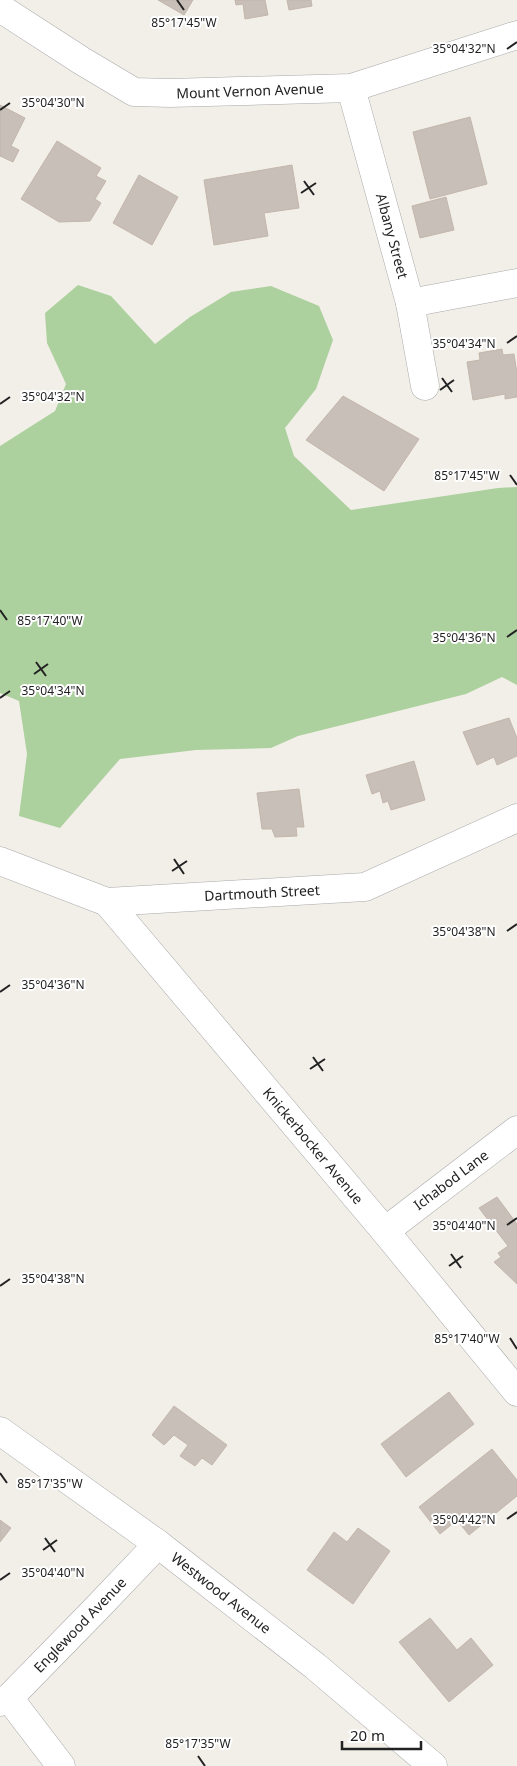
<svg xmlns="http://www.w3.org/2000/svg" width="517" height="1766" font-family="'Noto Sans',sans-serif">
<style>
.forest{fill:#add19e}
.building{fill:#c7bfb8;stroke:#c4b6ab}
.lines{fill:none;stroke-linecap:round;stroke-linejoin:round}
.minor-casing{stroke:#a9a9a9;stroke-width:29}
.minor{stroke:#fff;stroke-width:28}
.ticks{fill:none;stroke:#222;stroke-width:2}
.labels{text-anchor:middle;stroke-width:4;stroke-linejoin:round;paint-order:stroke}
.street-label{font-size:14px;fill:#222;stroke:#fff}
.ticks-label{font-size:12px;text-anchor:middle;fill:#222;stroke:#fff;stroke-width:4;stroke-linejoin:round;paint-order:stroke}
</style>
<rect width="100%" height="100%" fill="#f2efe9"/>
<polygon class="forest" points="78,285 111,296 155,344 190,317 231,292 271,286 319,306 333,340 316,389 285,428 294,456 351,510 498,488 517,487 517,685 502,677 466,694 298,736 271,748 196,750 120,759 60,828 19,816 27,754 19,701 0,693 0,446 55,411 66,384 47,343 45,313"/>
<g class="building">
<polygon points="158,0 193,0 184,15"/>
<polygon points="235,0 265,0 268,15 245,19 243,4 236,5"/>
<polygon points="287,0 311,0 312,6 289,10"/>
<polygon points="0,105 25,118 11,146 19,150 13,162 0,156"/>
<polygon points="470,117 487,184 430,199 413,132"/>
<polygon points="57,141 101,168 96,176 106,181 95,199 101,203 90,221 59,222 21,199"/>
<polygon points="292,165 299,208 264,213 268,236 214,245 204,180"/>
<polygon points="139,175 178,197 152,245 113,223"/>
<polygon points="446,197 454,230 420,238 412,206"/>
<polygon points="502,349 503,355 514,354 517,373 517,397 505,399 505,394 473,400 467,362 480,360 479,353"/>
<polygon points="343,396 419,439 384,491 306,440"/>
<polygon points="509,718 517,738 517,756 497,765 494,757 477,765 463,732"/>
<polygon points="414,761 425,800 391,810 388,801 383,803 380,791 372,794 366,775"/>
<polygon points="299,789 304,827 296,827 297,836 275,837 272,829 262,829 257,793"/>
<polygon points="497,1197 517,1224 517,1284 494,1262 501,1257 498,1253 508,1246 479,1208"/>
<polygon points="449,1392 474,1424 406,1477 381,1444"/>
<polygon points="174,1406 227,1445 212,1465 202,1458 195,1466 180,1456 188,1445 174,1435 164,1445 152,1435"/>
<polygon points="492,1449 517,1480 517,1496 469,1535 457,1520 440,1534 419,1507"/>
<polygon points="0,1520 11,1528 0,1542"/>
<polygon points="358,1528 390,1551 353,1604 307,1570 334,1532 347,1542"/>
<polygon points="430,1618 457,1650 471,1638 493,1665 449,1702 399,1642"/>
</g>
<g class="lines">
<g class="minor-casing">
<g id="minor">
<polyline points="0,8 82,61 134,92 170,93 351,88 517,35"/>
<polyline points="351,88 410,303 425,386"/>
<polyline points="410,303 517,283"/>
<polyline points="0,861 107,902 365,887 517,818"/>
<polyline points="107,902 385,1231 517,1392"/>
<polyline points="385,1231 517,1130"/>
<polyline points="0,1431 158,1544 315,1666 433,1766"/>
<polyline points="9,1698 61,1766"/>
<polyline points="0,1702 9,1698 96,1609 158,1544"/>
</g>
</g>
<use href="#minor" class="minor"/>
</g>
<path class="ticks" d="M177 0 184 10M507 49 517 42M0 110 10 103M304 181 314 195M301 193 316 183M507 343 517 336M442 378 452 392M440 390 454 380M0 404 10 397M510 475 517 485M0 610 7 620M507 637 517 630M36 662 46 676M34 674 48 664M0 698 10 691M174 859 184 874M172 871 187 861M507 931 517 924M0 992 10 985M313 1057 323 1071M310 1069 325 1059M507 1225 517 1218M451 1254 461 1268M449 1266 463 1256M0 1286 10 1279M510 1338 517 1349M0 1473 7 1483M507 1519 517 1512M45 1538 55 1552M43 1550 57 1540M0 1580 10 1573M198 1756 205 1766"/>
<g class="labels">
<g class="street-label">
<text transform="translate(250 91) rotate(-2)" y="5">Mount Vernon Avenue</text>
<text transform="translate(392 236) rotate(75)" y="5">Albany Street</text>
<text transform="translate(262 893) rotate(-3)" y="5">Dartmouth Street</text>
<text transform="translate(313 1146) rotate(50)" y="5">Knickerbocker Avenue</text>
<text transform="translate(451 1180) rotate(-37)" y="5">Ichabod Lane</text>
<text transform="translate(221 1593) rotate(38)" y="5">Westwood Avenue</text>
<text transform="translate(80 1625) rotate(-46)" y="5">Englewood Avenue</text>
</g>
</g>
<g class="ticks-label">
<text x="184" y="27">85°17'45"W</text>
<text x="464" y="53">35°04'32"N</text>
<text x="53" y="107">35°04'30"N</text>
<text x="464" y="348">35°04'34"N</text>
<text x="53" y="401">35°04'32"N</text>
<text x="467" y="480">85°17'45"W</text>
<text x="50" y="625">85°17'40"W</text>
<text x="464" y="642">35°04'36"N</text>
<text x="53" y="695">35°04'34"N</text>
<text x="464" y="936">35°04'38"N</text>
<text x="53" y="989">35°04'36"N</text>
<text x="464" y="1230">35°04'40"N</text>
<text x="53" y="1283">35°04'38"N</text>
<text x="467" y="1343">85°17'40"W</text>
<text x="50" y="1488">85°17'35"W</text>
<text x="464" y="1524">35°04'42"N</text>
<text x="53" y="1577">35°04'40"N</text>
<text x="198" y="1748">85°17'35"W</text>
</g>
<path d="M342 1741v8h79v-8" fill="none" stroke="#222222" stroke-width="2.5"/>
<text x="350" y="1741" font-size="15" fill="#222222" stroke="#ffffff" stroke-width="4" paint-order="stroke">20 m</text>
</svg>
